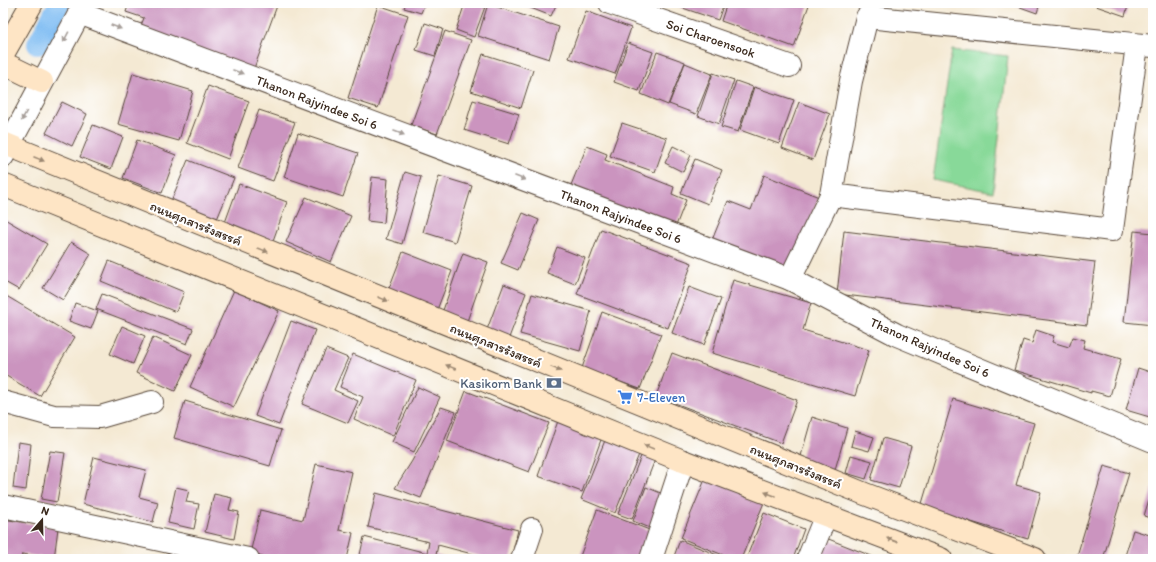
<svg xmlns="http://www.w3.org/2000/svg" width="1156" height="562" font-family="Itim,'Playpen Sans Thai',sans-serif">
<style>
.green{fill:#88d999;stroke:#62825c}
.lines{fill:none;stroke-linecap:round;stroke-linejoin:round}
.canal{stroke:#80bdf3;stroke-width:22}
.building{fill:#cb94bf}
.street-casing{stroke:#574739;stroke-width:24}
.secondary-casing{stroke:#574739;stroke-width:24}
.street{stroke:#fff;stroke-width:22}
.secondary{stroke:#fee5c5;stroke-width:22}
.oneway{fill:#a79f9a}
.oneway2{fill:#9c8872}
.labels{text-anchor:middle;stroke-width:4;stroke-linejoin:round;paint-order:stroke}
.street-label{font-size:13px;fill:#3b2a1e;stroke:#fff}
.service-label{font-size:13px;fill:#4e5e75;stroke:#fff;text-anchor:end}
.shop-label{font-size:13px;fill:#366cbe;stroke:#fff;text-anchor:start}
</style>
<rect width="100%" height="100%" fill="#fff"/>
<filter id="ink" filterUnits="userSpaceOnUse"><feTurbulence type="fractalNoise" baseFrequency=".025" numOctaves="2"/><feDisplacementMap in="SourceGraphic" scale="8" xChannelSelector="R" yChannelSelector="G"/><feConvolveMatrix kernelMatrix="1 2 1 2 8 2 1 2 1" color-interpolation-filters="sRGB"/></filter>
<filter id="wash" filterUnits="userSpaceOnUse"><feTurbulence type="fractalNoise" baseFrequency=".012" numOctaves="4" result="noise"/><feDisplacementMap in="SourceGraphic" scale="16" xChannelSelector="R" yChannelSelector="G"/><feGaussianBlur stdDeviation="0.9" result="paint"/><feColorMatrix in="noise" values="0 0 0 0 0 0 0 0 0 0 0 0 0 0 0 0 0 1.4 0 .05"/><feComposite in="paint" operator="in"/></filter>
<g filter="url(#wash)">
<rect width="100%" height="100%" fill="#f4e9d3"/>
<polygon class="green" points="952,50 1008,56 993,192 933,180"/>
<g class="lines">
<polyline class="canal" points="38,44 60,3"/>
</g>
<g id="blocks">
<g class="building">
<polygon points="129,3 278,3 253,71 140,28 144,18 126,12"/>
<polygon points="406,3 425,3 421,13 404,8"/>
<polygon points="465,3 486,4 474,37 456,30"/>
<polygon points="518,3 557,3 551,16"/>
<polygon points="668,3 724,3 718,20"/>
<polygon points="727,3 805,3 809,5 794,47 721,21"/>
<polygon points="1009,3 1040,3 1037,13"/>
<polygon points="1097,3 1129,3 1125,16 1096,6"/>
<polygon points="488,4 559,27 549,59 478,36"/>
<polygon points="378,5 408,15 378,108 348,98"/>
<polygon points="586,11 631,28 615,74 569,58"/>
<polygon points="425,23 443,29 435,56 416,50"/>
<polygon points="445,31 471,40 437,134 411,125"/>
<polygon points="628,43 653,52 639,91 614,82"/>
<polygon points="657,52 685,62 668,105 641,94"/>
<polygon points="483,54 533,70 521,108 471,91"/>
<polygon points="685,63 712,74 696,114 669,104"/>
<polygon points="133,73 193,91 179,141 118,124"/>
<polygon points="713,73 734,80 719,124 698,116"/>
<polygon points="736,81 753,87 738,132 721,127"/>
<polygon points="208,86 249,101 228,159 187,143"/>
<polygon points="754,87 794,100 779,144 740,130"/>
<polygon points="473,100 519,114 509,144 464,130"/>
<polygon points="62,102 87,114 72,146 46,133"/>
<polygon points="799,102 830,114 813,160 782,148"/>
<polygon points="259,110 295,122 273,181 238,168"/>
<polygon points="622,123 667,138 655,172 610,156"/>
<polygon points="93,125 123,137 111,169 80,157"/>
<polygon points="298,133 358,153 343,197 284,177"/>
<polygon points="137,140 176,155 162,193 123,178"/>
<polygon points="587,146 607,154 605,160 674,187 672,194 686,200 674,231 569,190"/>
<polygon points="673,146 691,155 683,172 665,163"/>
<polygon points="695,159 722,170 708,204 681,193"/>
<polygon points="188,160 234,178 215,224 169,206"/>
<polygon points="405,172 421,177 402,244 386,239"/>
<polygon points="764,175 819,197 788,276 710,245 728,201 751,210"/>
<polygon points="439,176 472,186 455,242 423,232"/>
<polygon points="372,177 388,179 384,223 367,221"/>
<polygon points="239,184 287,202 271,246 223,228"/>
<polygon points="306,197 351,216 331,262 286,242"/>
<polygon points="523,213 539,220 518,270 501,263"/>
<polygon points="3,218 47,244 19,290 3,281"/>
<polygon points="601,229 692,263 668,328 577,294"/>
<polygon points="844,231 1095,262 1087,325 837,294"/>
<polygon points="1134,231 1153,233 1153,325 1124,322"/>
<polygon points="71,242 91,254 63,300 43,288"/>
<polygon points="557,247 585,258 575,284 547,273"/>
<polygon points="403,252 452,271 435,315 386,296"/>
<polygon points="463,253 488,262 466,324 441,316"/>
<polygon points="109,261 184,292 176,312 101,281"/>
<polygon points="733,280 811,303 803,330 869,350 855,396 712,353"/>
<polygon points="504,284 526,293 507,343 485,335"/>
<polygon points="689,287 721,299 704,345 672,333"/>
<polygon points="234,290 279,311 234,407 190,387"/>
<polygon points="3,294 75,337 40,396 3,374"/>
<polygon points="102,294 193,329 187,344 96,309"/>
<polygon points="532,294 591,311 580,351 520,334"/>
<polygon points="75,303 98,311 91,329 69,321"/>
<polygon points="602,312 661,334 640,389 582,368"/>
<polygon points="291,321 315,330 279,425 255,416"/>
<polygon points="122,326 145,336 133,364 110,354"/>
<polygon points="1036,330 1054,336 1052,342 1069,347 1073,337 1085,340 1083,348 1121,359 1110,396 1091,391 1091,393 1014,370 1023,340 1032,343"/>
<polygon points="153,337 192,355 175,391 136,373"/>
<polygon points="326,349 348,358 334,390 358,401 348,423 302,404"/>
<polygon points="672,353 797,400 781,443 656,396"/>
<polygon points="353,354 416,380 393,436 354,419 363,397 340,387"/>
<polygon points="1138,368 1153,373 1153,418 1126,410"/>
<polygon points="418,387 440,397 414,452 392,442"/>
<polygon points="466,391 549,423 529,472 447,441"/>
<polygon points="953,399 1034,423 1016,485 1041,492 1028,539 921,507"/>
<polygon points="185,401 281,430 270,466 174,438"/>
<polygon points="441,407 456,412 421,498 395,488 412,461"/>
<polygon points="812,417 847,428 834,473 799,463"/>
<polygon points="558,421 602,437 582,492 538,476"/>
<polygon points="855,431 874,437 869,451 851,446"/>
<polygon points="606,438 640,452 615,513 581,499"/>
<polygon points="883,438 911,446 899,488 871,480"/>
<polygon points="18,442 31,444 26,490 13,488"/>
<polygon points="50,451 65,453 57,502 41,499"/>
<polygon points="643,451 656,457 632,519 618,514"/>
<polygon points="851,455 872,461 866,479 846,473"/>
<polygon points="94,457 146,470 139,497 158,502 153,522 83,504"/>
<polygon points="316,464 352,472 339,530 353,533 347,559 271,559 250,554 260,510 303,520"/>
<polygon points="1104,466 1129,473 1103,559 1076,559"/>
<polygon points="706,477 765,500 741,559 733,559 681,538"/>
<polygon points="1153,486 1153,519 1144,516"/>
<polygon points="176,487 189,490 186,502 199,504 194,529 168,523"/>
<polygon points="646,487 663,494 650,528 633,521"/>
<polygon points="376,493 518,530 511,559 491,559 438,545 436,555 449,559 359,559 364,537 427,553 429,542 368,527"/>
<polygon points="214,494 232,498 229,510 239,512 234,539 205,532"/>
<polygon points="597,510 652,531 641,559 579,559"/>
<polygon points="764,513 804,529 793,559 746,559"/>
<polygon points="3,519 58,528 54,559 22,554 21,559 3,559"/>
<polygon points="1133,530 1153,536 1153,547 1149,559 1124,559"/>
<polygon points="826,538 879,559 818,559"/>
<polygon points="680,540 727,559 673,559"/>
</g>
</g>
</g>
<g filter="url(#ink)">
<use href="#blocks" fill-opacity="0" stroke="#574739" stroke-width="1"/>
<g class="lines">
<g class="street-casing">
<g id="street">
<polyline points="610,3 789,66"/>
<polyline points="79,13 790,279 897,335 1153,441"/>
<polyline points="3,156 85,3"/>
<polyline points="831,195 1112,230 1137,45"/>
<polyline points="790,279 831,195 851,81 867,17 1153,46"/>
<polyline points="3,402 54,416 100,417 152,402"/>
<polyline points="3,506 248,559"/>
<polyline points="522,559 532,529"/>
<polyline points="651,559 683,461"/>
<polyline points="808,559 826,515"/>
</g>
</g>
<g class="secondary-casing">
<g id="secondary">
<polyline points="3,54 32,3"/>
<polyline points="3,63 42,82"/>
<polyline points="3,143 865,494 1035,559"/>
<polyline points="3,185 683,461 941,559"/>
</g>
</g>
<use href="#street" class="street"/>
<use href="#secondary" class="secondary"/>
</g>
<defs><path id="oneway-solid" d="M-6-.8H1V-3.2L6.5 0L1 3.2V.8H-6Z"/></defs>
<g class="oneway">
<use href="#oneway-solid" transform="translate(116 27) rotate(21)"/>
<use href="#oneway-solid" transform="translate(66 37) rotate(118)"/>
<use href="#oneway-solid" transform="translate(238 72) rotate(21)"/>
<use href="#oneway-solid" transform="translate(24 116) rotate(118)"/>
<use href="#oneway-solid" transform="translate(399 133) rotate(21)"/>
<use href="#oneway-solid" transform="translate(520 178) rotate(21)"/>
</g>
<g class="oneway2">
<use href="#oneway-solid" transform="translate(39 159) rotate(22)"/>
<use href="#oneway-solid" transform="translate(263 250) rotate(22)"/>
<use href="#oneway-solid" transform="translate(383 299) rotate(22)"/>
<use href="#oneway-solid" transform="translate(451 367) rotate(-158)"/>
<use href="#oneway-solid" transform="translate(556 369) rotate(22)"/>
<use href="#oneway-solid" transform="translate(649 447) rotate(-158)"/>
<use href="#oneway-solid" transform="translate(770 494) rotate(-159)"/>
<use href="#oneway-solid" transform="translate(892 540) rotate(-159)"/>
</g>
</g>
<defs>
<g id="bank-bare" transform="scale(1.2)"><path d="M-6-4H6V4H-6ZM0-2.3a2.3 2.3 0 1 0 0 4.6a2.3 2.3 0 1 0 0-4.6Z" fill="#5c6f8a" stroke="#fff" stroke-width="2.5" paint-order="stroke"/></g>
<g id="supermarket-bare" transform="scale(1.2)"><path d="M-6-5.5h2.5l.6 2H6L4.5 2H-2.5L-4.4-4H-6ZM-1.5 3.2a1.3 1.3 0 1 0 .1 0ZM3 3.2a1.3 1.3 0 1 0 .1 0Z" fill="#3f7fe0" stroke="#fff" stroke-width="2.5" paint-order="stroke"/></g>
</defs>
<g fill-rule="evenodd">
<use href="#bank-bare" x="554" y="383"/>
<use href="#supermarket-bare" x="625" y="397"/>
</g>
<g class="labels">
<g class="street-label">
<text transform="translate(711 38) rotate(19)" y="5">Soi Charoensook</text>
<text transform="translate(317 102) rotate(21)" y="5">Thanon Rajyindee Soi 6</text>
<text transform="translate(621 216) rotate(21)" y="5">Thanon Rajyindee Soi 6</text>
<text transform="translate(196 223) rotate(22)" y="5">ถนนศุภสารรังสรรค์</text>
<text transform="translate(496 345) rotate(22)" y="5">ถนนศุภสารรังสรรค์</text>
<text transform="translate(930 347) rotate(24)" y="5">Thanon Rajyindee Soi 6</text>
<text transform="translate(796 466) rotate(22)" y="5">ถนนศุภสารรังสรรค์</text>
</g>
<g class="service-label">
<text x="542" y="388">Kasikorn Bank</text>
</g>
<g class="shop-label">
<text x="637" y="402">7-Eleven</text>
</g>
</g>
<rect width="1156" height="562" fill="none" stroke="#fff" stroke-width="16"/>
<g transform="translate(42 520) rotate(20)" stroke="#ffffff" stroke-width="3" paint-order="stroke">
<path d="M0-3L7 15L0 10L-7 15Z" fill="#3b2a1e"/>
<text y="-6" font-size="11" font-weight="bold" text-anchor="middle" fill="#3b2a1e">N</text>
</g>
</svg>
